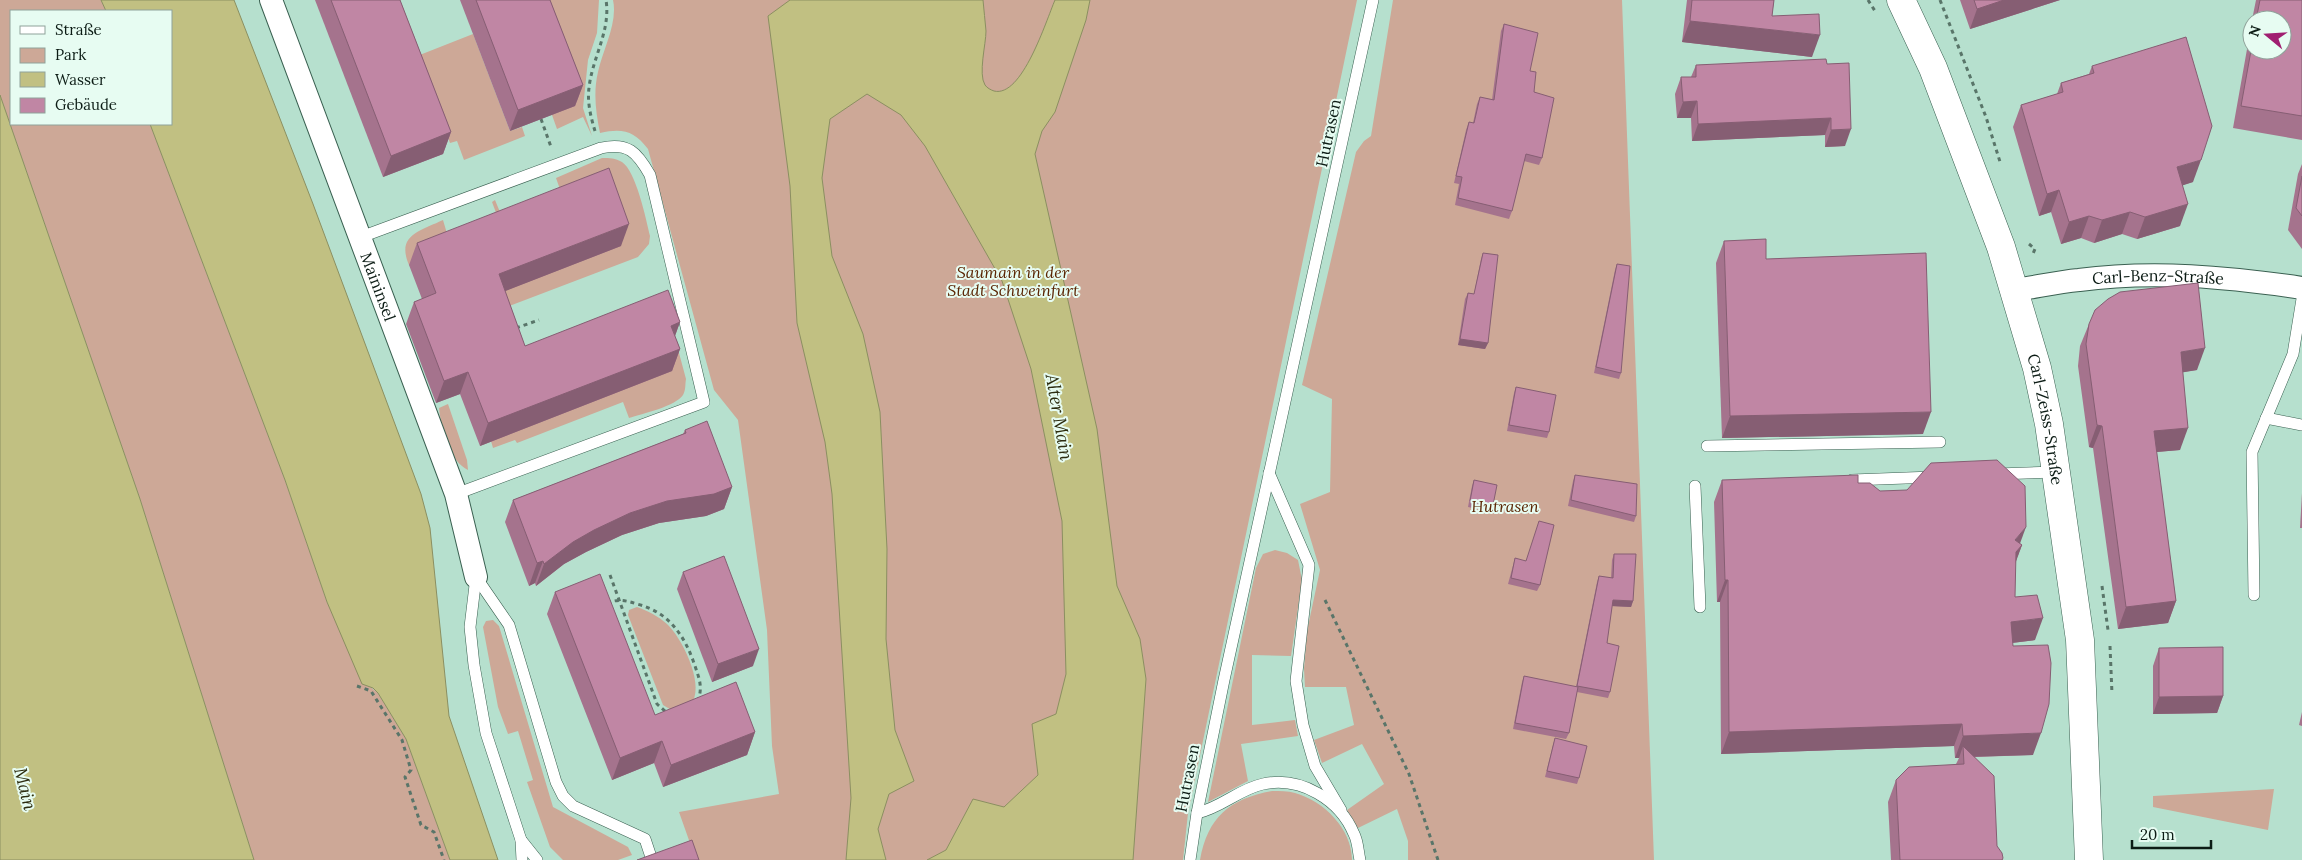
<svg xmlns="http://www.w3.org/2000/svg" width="2302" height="860" font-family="Lora,serif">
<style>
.green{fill:#cda897}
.water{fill:#c1c082;stroke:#8b8f61}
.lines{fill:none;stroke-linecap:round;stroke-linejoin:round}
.lane-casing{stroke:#3a6051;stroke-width:12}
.street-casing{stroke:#3a6051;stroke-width:24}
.secondary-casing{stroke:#3a6051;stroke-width:29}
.path{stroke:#597569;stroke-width:3;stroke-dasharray:4 4;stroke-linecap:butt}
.lane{stroke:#fff;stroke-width:11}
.street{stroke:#fff;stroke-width:22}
.secondary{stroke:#fff;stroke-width:28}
.wall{fill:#a5738d}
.shaded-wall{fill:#865e73}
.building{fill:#c086a4;stroke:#865e73}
.labels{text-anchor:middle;stroke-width:4;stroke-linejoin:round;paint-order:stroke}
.street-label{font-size:16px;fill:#0c1c15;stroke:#e7fcf2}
.park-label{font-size:16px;font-style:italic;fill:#5a2402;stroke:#e7fcf2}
.water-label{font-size:18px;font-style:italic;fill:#2c2c0f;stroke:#e7fcf2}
</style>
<rect width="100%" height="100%" fill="#b6e0ce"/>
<g class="green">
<polygon points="0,0 101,0 106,11 11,11 11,124 150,124 285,480 327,602 368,685 378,693 406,739 450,860 254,860 140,499 0,95"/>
<polygon points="534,0 599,0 597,33 588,60 583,108 592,136 583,117 557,129 552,115"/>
<path d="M613 0H1357L1188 813 1183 860H696L679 812 779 794 772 746 767 630 738 420 714 390 648 149C634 131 623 128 600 133 596 113 593 93 598 72 603 49 618 23 613 0Z"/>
<polygon points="1393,0 1622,0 1654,860 1408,860 1408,841 1397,809 1358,828 1347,810 1384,784 1362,744 1322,763 1314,740 1354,725 1346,687 1305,687 1304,669 1307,631 1320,570 1300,504 1330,492 1332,399 1302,385 1356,152 1364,141 1371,136"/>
<polygon points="473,34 510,131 522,127 525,136 464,160 457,141 450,143 428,88 407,60"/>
<path d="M602 158C610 158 615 158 622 162 636 171 646 219 650 236L649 244 638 257 496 311 409 265C396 235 420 231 443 220L448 237 498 218 492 202 495 200 502 217 562 195 556 178Z"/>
<path d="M668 312 686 379C685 384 686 390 683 395 676 406 642 414 629 418L623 402 517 443 515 440 493 448 491 441Z"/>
<path d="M448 404 467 460 468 470C449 461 441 428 439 408Z"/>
<polygon points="1275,550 1287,553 1298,560 1302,580 1291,656 1252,655 1252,725 1295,720 1298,736 1241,744 1248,781 1208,802 1256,568 1263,554"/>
<path d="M637 607C648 611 658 616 667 624 682 638 703 681 693 701L673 711 663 705 628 615 629 610Z"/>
<polygon points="493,620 499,626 553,807 628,847 632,855 618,860 563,860 550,847 527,782 533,780 518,731 508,734 498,707 483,627 486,621"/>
<polygon points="2274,789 2268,830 2153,807 2153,796"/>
<path d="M1272 791C1280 791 1288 791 1295 793 1324 801 1352 829 1352 860H1200C1208 817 1229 799 1272 791Z"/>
</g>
<g class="water">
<polygon points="101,0 234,0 313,204 421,494 430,528 449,716 498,860 450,860 406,739 378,693 373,688 362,684 327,602 285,480 150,124 171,124 171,11 106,11"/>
<path d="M790 0H983C984 10 985 21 986 31 986 44 978 74 985 85 987 88 991 90 994 91 1022 98 1046 21 1055 0H1090L1086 20 1055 112 1042 131 1035 154 1097 429 1117 586 1140 639 1146 679 1133 860H927L946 850 973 799 1004 807 1038 775 1032 724 1056 714 1066 674 1062 521 1031 369 1002 281 925 146 901 115 867 94 830 119 822 178 832 256 863 334 880 412 887 549 886 639 895 730 914 781 889 794 878 829 886 860H846L851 798 832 494 825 442 797 323 790 186 768 16Z"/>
<polygon points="0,95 140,499 254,860 0,860"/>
</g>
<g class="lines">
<g class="lane-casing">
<g id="lane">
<path d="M361 237 601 148C628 142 637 152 650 175L704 402 456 494"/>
<polyline points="2266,418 2302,425"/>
<polyline points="1707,446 1940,442"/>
<polyline points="1269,473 1309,565 1296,681 1303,725 1315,766 1341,810"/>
<polyline points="1997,474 2056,472"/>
<polyline points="1852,480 1933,477"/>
<polyline points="1695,486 1700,607"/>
<polyline points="476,577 509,625 556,782 563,796 573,806 645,839 652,860"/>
<polyline points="476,577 470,627 474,665 486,733 521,840 522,860"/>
<polyline points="2254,595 2252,452 2293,354 2302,299"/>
<path d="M1197 813C1221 808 1239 789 1263 784 1301 776 1340 800 1354 834 1358 841 1358 852 1360 860"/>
<polyline points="521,840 537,860"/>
<polyline points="1190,860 1197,813 1224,680 1373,0"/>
</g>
</g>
<g class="street-casing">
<g id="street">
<path id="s1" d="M271 0 456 494 476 577"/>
<path id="s2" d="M2015 290C2036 287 2057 282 2079 280 2153 270 2228 277 2302 288"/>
</g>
</g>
<g class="secondary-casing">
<g id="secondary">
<path id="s3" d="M1901 0 1933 68 2001 247 2037 368 2049 424 2080 640 2089 860"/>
</g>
</g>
<g class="path">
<polyline points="1868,0 1875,11"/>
<polyline points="1940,0 1986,117 2001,165"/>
<polyline points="541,119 551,147"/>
<path d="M595 131C591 118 587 102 589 88 592 58 611 31 606 0"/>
<polyline points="2029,244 2035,249 2032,256"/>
<polyline points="516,328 539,320"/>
<polyline points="610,575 657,704 666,712"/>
<polyline points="2102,586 2108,630"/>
<polyline points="1325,600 1409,774 1438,860"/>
<path d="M607 603C618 599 625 600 637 604 669 612 685 636 695 666 699 678 703 687 698 700"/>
<polyline points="2110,646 2112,694"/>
<polyline points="357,686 371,691 402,740 411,770 405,777 421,825 434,832 444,860"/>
</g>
<use href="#lane" class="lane"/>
<use href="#street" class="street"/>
<use href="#secondary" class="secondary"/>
</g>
<g class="wall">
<polygon points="315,0 400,0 451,132 443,154 383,177"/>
<polygon points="460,0 550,0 583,85 575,106 510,131"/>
<polygon points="1687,0 1774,0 1772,16 1812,57 1682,42"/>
<polygon points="1960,0 2060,0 1970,29"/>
<polygon points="2256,0 2302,0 2302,140 2233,128 2252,21 2252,50 2282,20 2252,20"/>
<polygon points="1504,24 1530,71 1534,92 1542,158 1539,165 1524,161 1512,211 1509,219 1455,205 1459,184 1454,183 1466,130 1469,122 1473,123 1477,104 1480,97 1492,100 1501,31"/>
<polygon points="1827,64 1845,146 1825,147 1825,135 1692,141 1691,118 1677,118 1675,94 1681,77 1691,77 1696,65"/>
<polygon points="2092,66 2193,182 2182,185 2180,226 2137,239 2122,234 2094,243 2081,238 2061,244 2051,212 2039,216 2013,127 2021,105 2057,94 2061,83 2089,74"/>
<polygon points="2302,164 2302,249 2288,230 2298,174"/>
<polygon points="1724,241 1923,434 1722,438 1716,263"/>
<polygon points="417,243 621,246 505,291 525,346 680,322 675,336 680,349 672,371 480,446 460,394 436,403 406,324 414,302 422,299 409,265"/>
<polygon points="1483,253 1488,343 1485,349 1458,345 1465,299 1468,293 1474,294 1481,259"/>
<polygon points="1617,264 1621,373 1619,379 1594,373 1615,270"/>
<polygon points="2089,324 2197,370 2183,372 2180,450 2156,452 2176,601 2168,623 2118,629 2093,448 2089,447 2078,366 2080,346"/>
<polygon points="1516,387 1549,432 1547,438 1507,431 1514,393"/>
<polygon points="685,430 732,487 724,509 706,516 659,523 622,535 586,552 564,564 536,586 535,583 529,586 505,522 513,500 683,434"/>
<polygon points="1575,475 1636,516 1634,522 1568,506 1573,481"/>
<polygon points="1474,480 1493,505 1491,512 1468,507 1472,486"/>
<polygon points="1722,480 1858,483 2020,544 2022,545 2015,563 2015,597 2035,640 2012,643 2033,755 1975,757 1997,846 2003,860 1891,860 1888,802 1896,780 1956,764 1959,758 1955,758 1954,746 1721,754 1720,602 1717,602 1714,502"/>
<polygon points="2302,493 2302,528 2300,528"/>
<polygon points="1614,554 1633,601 1631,607 1612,606 1607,643 1610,692 1608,698 1577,692 1569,733 1566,739 1513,729 1522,682 1524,676 1576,687 1597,582 1599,576 1611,578 1612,560"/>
<polygon points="1515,558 1540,585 1537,591 1508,584"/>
<polygon points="683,572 753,666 712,682 677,589"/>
<polygon points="555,592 655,715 755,732 747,755 663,787 654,763 612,780 547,614"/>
<polygon points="2159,648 2223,696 2217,713 2153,714 2153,666"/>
<polygon points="2302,712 2302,726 2299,725"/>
<polygon points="1555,738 1579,778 1577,784 1545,777 1553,745"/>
</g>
<g class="shaded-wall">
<polygon points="2004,0 2060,0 1970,29 1977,9"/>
<polygon points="1690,21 1820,35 1812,57 1682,42"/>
<polygon points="583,85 575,106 510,131 518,110"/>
<polygon points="1697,101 1691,118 1677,118 1683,102"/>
<polygon points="1831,118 1825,135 1692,141 1698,124"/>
<polygon points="1851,129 1845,146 1825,147 1831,130"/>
<polygon points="451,132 443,154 383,177 391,156"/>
<polygon points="2201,160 2193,182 2169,190 2177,167"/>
<polygon points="2059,190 2051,212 2039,216 2047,194"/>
<polygon points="2188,204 2180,226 2137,239 2145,217"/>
<polygon points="2130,212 2122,234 2094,243 2102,220"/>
<polygon points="2089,216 2081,238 2061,244 2069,222"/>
<polygon points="629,224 621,246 490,297 499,274"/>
<polygon points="680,322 672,344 671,326"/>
<polygon points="1460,339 1488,343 1485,349 1458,345"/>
<polygon points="2205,348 2197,370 2173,374 2181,352"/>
<polygon points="680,349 672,371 480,446 488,423"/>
<polygon points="468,372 460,394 436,403 444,381"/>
<polygon points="1931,412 1923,434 1722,438 1730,416"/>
<polygon points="2097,425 2102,426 2093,448 2089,447"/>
<polygon points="2188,428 2180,450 2145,453 2154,431"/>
<polygon points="732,487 724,509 706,516 659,523 622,535 586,552 564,564 536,586 544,564 573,542 594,530 630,513 667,501"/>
<polygon points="2026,527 2018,549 2015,540"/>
<polygon points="2022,545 2014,567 2016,552"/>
<polygon points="543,561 535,583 529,586 537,563"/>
<polygon points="1725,580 1728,580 1720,602 1717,602"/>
<polygon points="1613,600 1633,601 1631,607 1611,606"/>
<polygon points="2176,601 2168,623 2118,629 2126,607"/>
<polygon points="2043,618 2035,640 2003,644 2011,622"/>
<polygon points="759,649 753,666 712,682 718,664"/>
<polygon points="2223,696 2217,713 2153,714 2159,697"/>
<polygon points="1962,724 1954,746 1721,754 1729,732"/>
<polygon points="755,732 747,755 663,787 671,765"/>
<polygon points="2041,733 2033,755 1964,757 1963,746 1959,758 1955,758 1963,736"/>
<polygon points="662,741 654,763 612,780 620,758"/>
</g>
<g class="building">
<polygon points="331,0 400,0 451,132 391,156"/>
<polygon points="476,0 550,0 583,85 518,110"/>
<polygon points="1692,0 1774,0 1772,16 1819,14 1820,35 1690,21"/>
<polygon points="1974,0 2004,0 1977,9"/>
<polygon points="2260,0 2302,0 2302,116 2241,106 2252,45 2252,50 2282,50 2282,20 2256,20"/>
<polygon points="1504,24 1538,33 1530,71 1536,72 1534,92 1554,98 1542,158 1526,154 1512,211 1458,198 1462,177 1456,176 1469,122 1474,123 1480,97 1494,100"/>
<polygon points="2186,37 2212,126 2201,160 2177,167 2188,204 2145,217 2130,212 2102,220 2089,216 2069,222 2059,190 2047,194 2021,105 2063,92 2061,83 2094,73 2092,66"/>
<polygon points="1826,59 1827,64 1849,63 1851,129 1831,130 1831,118 1698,124 1697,101 1683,102 1681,77 1696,77 1696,65"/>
<polygon points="609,168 629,224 499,274 525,346 668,290 680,322 671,326 680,349 488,423 468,372 444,381 414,302 436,293 417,243"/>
<polygon points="2302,176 2302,216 2296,208"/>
<polygon points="1766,239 1766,259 1926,253 1931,412 1730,416 1724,241"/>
<polygon points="1483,253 1498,255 1488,343 1460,339 1468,293 1474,294"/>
<polygon points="1617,264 1630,266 1621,373 1596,367"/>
<polygon points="2198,283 2205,348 2181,352 2188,428 2154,431 2176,601 2126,607 2102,426 2097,425 2086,344 2089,324 2095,310 2108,299 2120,292"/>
<polygon points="1516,387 1556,395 1549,432 1509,425"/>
<polygon points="707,421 732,487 714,494 667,501 630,513 594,530 573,542 544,564 543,561 537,563 513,500 686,433 685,430"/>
<polygon points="1997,460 2025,486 2026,527 2015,540 2022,545 2016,552 2015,597 2037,595 2043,618 2011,622 2013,646 2048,645 2051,663 2049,704 2041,733 1963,736 1962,724 1729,732 1728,580 1725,580 1722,480 1858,475 1858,483 1870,483 1880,491 1907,490 1931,463"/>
<polygon points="1575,475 1637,484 1636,516 1571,500"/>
<polygon points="1474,480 1497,485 1493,505 1470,501"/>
<polygon points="1539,521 1554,525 1540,585 1511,578 1515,558 1526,561"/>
<polygon points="1614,554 1636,554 1633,601 1613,600 1607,643 1619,646 1610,692 1577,686 1599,576 1613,578"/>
<polygon points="724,556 759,649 718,664 683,572"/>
<polygon points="600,574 655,715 736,682 755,732 671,765 662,741 620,758 555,592"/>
<polygon points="2223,647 2223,696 2159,697 2159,648"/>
<polygon points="1524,676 1578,687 1569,733 1515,723"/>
<polygon points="1555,738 1587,746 1579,778 1547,771"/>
<polygon points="1963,746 1994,776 1997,846 2002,853 2003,858 2002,860 1900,860 1896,780 1909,767 1964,764"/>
<polygon points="692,840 699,860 637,860"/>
</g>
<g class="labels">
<g class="street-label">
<text transform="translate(1328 133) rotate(-78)" y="6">Hutrasen</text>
<text dy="6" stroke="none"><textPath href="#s2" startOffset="144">Carl-Benz-Straße</textPath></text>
<text dy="6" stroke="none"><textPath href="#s1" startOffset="306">Maininsel</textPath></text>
<text dy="6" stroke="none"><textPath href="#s3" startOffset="445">Carl-Zeiss-Straße</textPath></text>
<text transform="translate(1187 778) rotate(-79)" y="6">Hutrasen</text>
</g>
<g class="park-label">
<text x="1013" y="278">Saumain in der<tspan x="1013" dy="18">Stadt Schweinfurt</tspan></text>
<text x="1505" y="512">Hutrasen</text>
</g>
<g class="water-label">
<text transform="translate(1059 417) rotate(80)" y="6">Alter Main</text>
<text transform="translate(25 789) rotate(76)" y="6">Main</text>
</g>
</g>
<rect x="10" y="10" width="162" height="115" fill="#e7fcf2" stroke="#8fa29a"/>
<rect x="20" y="26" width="25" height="8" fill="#ffffff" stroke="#8fa29a"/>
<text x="55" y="35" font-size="15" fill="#0c1c15">Straße</text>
<rect x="20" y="48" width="25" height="15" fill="#cda897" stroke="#8fa29a"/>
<text x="55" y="60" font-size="15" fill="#0c1c15">Park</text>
<rect x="20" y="72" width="25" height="15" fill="#c1c082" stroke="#8fa29a"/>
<text x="55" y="85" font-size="15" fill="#0c1c15">Wasser</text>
<rect x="20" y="98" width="25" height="15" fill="#c086a4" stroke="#8fa29a"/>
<text x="55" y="110" font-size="15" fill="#0c1c15">Gebäude</text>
<g transform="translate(2267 35) rotate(288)"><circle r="24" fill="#e7fcf2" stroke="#8fa29a"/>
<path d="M0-4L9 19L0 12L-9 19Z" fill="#a01f71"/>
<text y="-8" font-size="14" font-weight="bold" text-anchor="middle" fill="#0c1c15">N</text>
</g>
<path d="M2132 840v8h79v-8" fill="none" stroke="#0c1c15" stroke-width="2.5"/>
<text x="2140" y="840" font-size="15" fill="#0c1c15" stroke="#e7fcf2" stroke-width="4" paint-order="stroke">20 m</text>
</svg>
